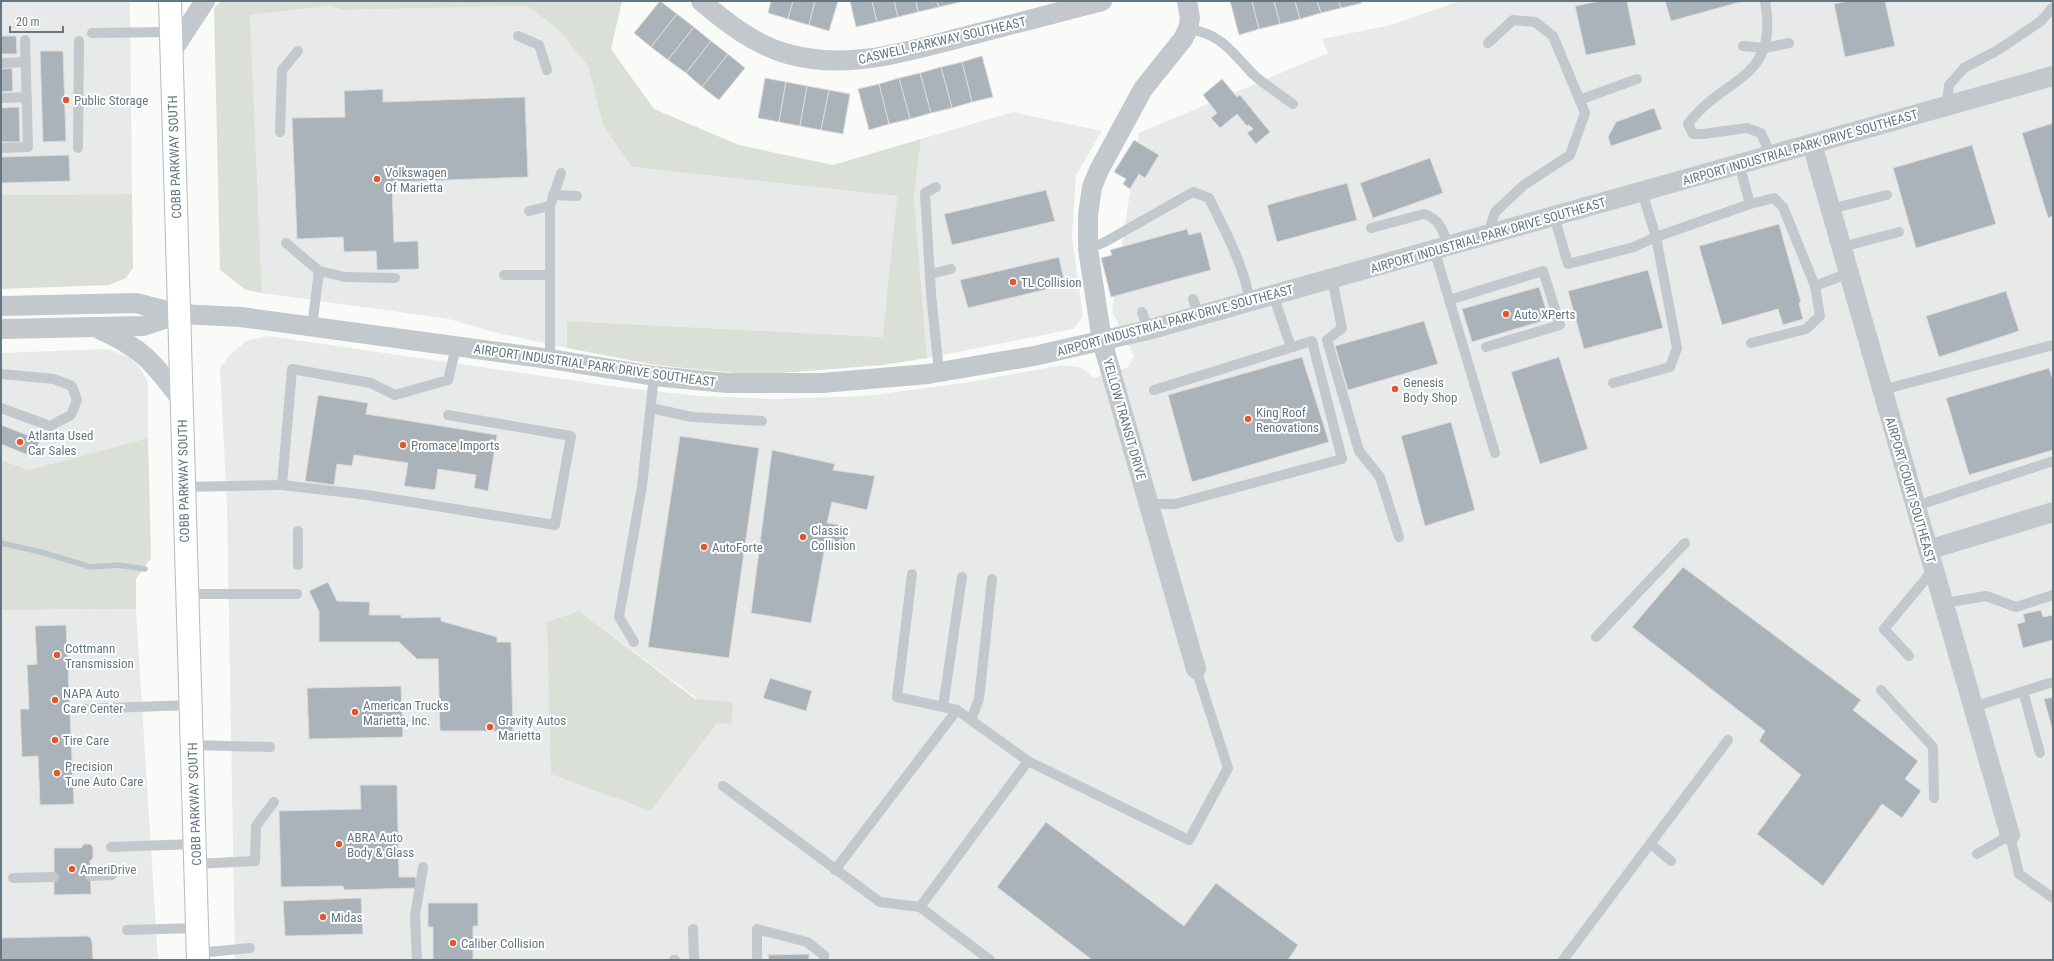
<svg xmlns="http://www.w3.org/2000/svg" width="2054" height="961" font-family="'Roboto Condensed',sans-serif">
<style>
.built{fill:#e8e9e9;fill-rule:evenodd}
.green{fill:#dadfd7}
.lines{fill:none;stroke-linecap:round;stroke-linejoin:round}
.stream{stroke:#bbc7cb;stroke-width:5.5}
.building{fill:#aab3b9;stroke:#dcdcda}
.primary-casing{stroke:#b5babe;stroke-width:24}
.lane{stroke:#c3c8cc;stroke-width:10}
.street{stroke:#c3c8cc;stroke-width:20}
.primary{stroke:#fff;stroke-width:22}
.poi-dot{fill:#e4572e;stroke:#fff;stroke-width:1.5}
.labels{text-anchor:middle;stroke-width:4;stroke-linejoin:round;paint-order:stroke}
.street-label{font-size:13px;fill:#657683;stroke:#fff}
.poi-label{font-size:13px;fill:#657683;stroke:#fff;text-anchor:start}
</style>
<rect width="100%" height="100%" fill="#fafaf8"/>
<g class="built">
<polygon points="1,1 130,1 132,194 1,195"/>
<path d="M1460 1H2053V960H235L227 506 220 368 229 356 246 341 268 336 618 387 699 396 774 399 865 396 964 383 1062 365 1079 367 1087 371 1094 378 1128 367 1134 356 1112 311 1139 133 1328 53 1322 39 1391 25ZM579 611 731 724 717 722 651 811Z"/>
<polygon points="331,6 342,10 527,6 557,28 588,66 603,126 632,167 897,196 884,337 567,321 567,348 497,333 449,319 262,293 250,15"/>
<polygon points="1013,112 1102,131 1076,175 1072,237 1083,316 1073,329 927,358 914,197 921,139"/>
<polygon points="108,349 129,357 141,369 148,383 148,438 29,470 1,460 1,353"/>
<polygon points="136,609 158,960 1,960 1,610"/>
</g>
<g class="green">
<polygon points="222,1 622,1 611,49 654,109 739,145 833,165 921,139 914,197 927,358 883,365 756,375 655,365 567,348 567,321 883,337 897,196 632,167 603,126 588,66 557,28 527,6 341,10 331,6 250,15 262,293 246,290 220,270 214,8"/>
<polygon points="132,194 133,268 126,278 109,285 1,289 1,195"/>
<polygon points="148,438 151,558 136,579 136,609 1,610 1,460 29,470"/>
<polygon points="579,611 695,699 733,702 731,724 717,723 651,811 551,774 547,622"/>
</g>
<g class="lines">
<polyline class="stream" points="1,543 41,552 91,567 118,565 145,569"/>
</g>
<g class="building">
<polygon points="660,1 677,14 651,47 634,33"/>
<polygon points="771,1 793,1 788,19 768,13"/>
<polygon points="793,1 815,1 809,25 788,19"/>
<polygon points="815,1 838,1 829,31 809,25"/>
<polygon points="850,1 872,1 877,22 856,27"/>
<polygon points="872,1 894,1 898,17 877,22"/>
<polygon points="894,1 916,1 918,12 898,17"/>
<polygon points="916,1 937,1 939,7 918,12"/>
<polygon points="937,1 960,1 960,2 939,7"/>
<polygon points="1230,1 1252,1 1259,29 1239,35"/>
<polygon points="1252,1 1274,1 1280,24 1259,29"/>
<polygon points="1274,1 1295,1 1300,19 1280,24"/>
<polygon points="1295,1 1317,1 1321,13 1300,19"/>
<polygon points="1317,1 1339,1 1341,8 1321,13"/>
<polygon points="1339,1 1361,1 1362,3 1341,8"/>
<polygon points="1600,1 1627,1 1636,45 1586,55 1575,6"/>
<polygon points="1665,1 1744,1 1671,21"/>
<polygon points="1848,1 1885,1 1895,46 1845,57 1834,4"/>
<polygon points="677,14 694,27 668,60 651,47"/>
<polygon points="694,27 711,41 686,73 668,60"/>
<polygon points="1,36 16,36 17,54 1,54"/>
<polygon points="711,41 728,54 702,87 686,73"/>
<polygon points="40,51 63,51 66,141 43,142"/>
<polygon points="728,54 745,68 719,100 702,87"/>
<polygon points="982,56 993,97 972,102 962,62"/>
<polygon points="962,62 972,102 952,108 941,67"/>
<polygon points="941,67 952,108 931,113 920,73"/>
<polygon points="12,68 13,91 1,92 1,69"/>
<polygon points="920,73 931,113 910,119 899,78"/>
<polygon points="765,78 786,82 779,122 758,118"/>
<polygon points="899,78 910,119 889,124 879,84"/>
<polygon points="1222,79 1237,97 1240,95 1270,132 1256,144 1247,133 1253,129 1249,125 1247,126 1237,114 1220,128 1211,118 1217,113 1203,95"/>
<polygon points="786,82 807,86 800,126 779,122"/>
<polygon points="879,84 889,124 869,130 858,89"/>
<polygon points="807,86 829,90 821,130 800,126"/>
<polygon points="383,89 383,102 525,97 528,177 392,182 394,242 418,241 419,269 377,270 376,251 344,252 343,237 297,239 292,118 345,117 344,91"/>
<polygon points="829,90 850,94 843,134 821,130"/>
<polygon points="19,107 20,142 1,142 1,108"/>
<polygon points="1654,108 1662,129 1611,146 1608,137 1616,122"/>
<polygon points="2053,123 2053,216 2048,218 2022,133"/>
<polygon points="1134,140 1159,155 1145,178 1139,174 1130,189 1123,184 1126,179 1114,172"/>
<polygon points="1972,145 1996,224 1916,248 1893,168"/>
<polygon points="69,155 70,181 1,183 1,157"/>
<polygon points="1430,158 1443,193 1373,218 1360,183"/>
<polygon points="1347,183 1357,220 1277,242 1267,205"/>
<polygon points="1046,190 1055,221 952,245 944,214"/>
<polygon points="1779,224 1801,302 1799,303 1803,319 1783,325 1778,309 1722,325 1699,246"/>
<polygon points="1187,229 1189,235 1201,232 1211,270 1111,297 1101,258 1112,255 1110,250"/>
<polygon points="1059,257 1065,285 968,308 960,280"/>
<polygon points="1648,270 1663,328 1584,349 1568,291"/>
<polygon points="1539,287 1549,319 1472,342 1462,309"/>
<polygon points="2006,291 2019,331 1939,357 1926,316"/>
<polygon points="1424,321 1438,364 1348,390 1335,346"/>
<polygon points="1302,357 1329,442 1192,482 1168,395"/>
<polygon points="1559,357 1588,449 1540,464 1511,372"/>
<polygon points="2049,368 2053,380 2053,450 1969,475 1946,398"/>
<polygon points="318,395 368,403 366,414 497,435 488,491 474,488 476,475 438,469 435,490 404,486 408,463 354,455 352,466 337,464 334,485 305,481"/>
<polygon points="1451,422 1475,510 1425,526 1401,436"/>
<polygon points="1,425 40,440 33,457 1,444"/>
<polygon points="680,436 759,448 729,658 648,647"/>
<polygon points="772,450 835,464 833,470 875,476 867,510 832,502 827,523 846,526 845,550 825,547 811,623 751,613"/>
<polygon points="1683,567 1861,700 1853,710 1918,761 1905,779 1921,791 1902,818 1882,804 1823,886 1757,834 1801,775 1759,741 1765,731 1632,627"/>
<polygon points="328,582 337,601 370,602 369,615 401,615 401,618 441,617 441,621 497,637 497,642 511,642 513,731 440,731 438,659 417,659 399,642 319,642 319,611 309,591"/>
<polygon points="2041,610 2043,617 2053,615 2053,640 2023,648 2017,624 2025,622 2023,614"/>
<polygon points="66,625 74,804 40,805 38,756 22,757 20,709 29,709 27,665 37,664 35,626"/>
<polygon points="770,678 812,691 806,711 763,698"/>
<polygon points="401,686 403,737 309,739 307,688"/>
<polygon points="2053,697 2053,732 2044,699"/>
<polygon points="360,785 397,785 399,877 416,877 416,888 344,890 343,886 281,887 279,811 361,809"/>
<polygon points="1046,822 1184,926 1216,883 1298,945 1288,960 1092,960 997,887"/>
<polygon points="84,844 90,844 93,847 93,858 90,861 91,894 54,895 54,848 81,848"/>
<polygon points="361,898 363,934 285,936 283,901"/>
<polygon points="428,903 478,903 478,926 473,926 473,960 433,960 433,927 428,927"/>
<polygon points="87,936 90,937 92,941 93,960 1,960 1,938"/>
<polygon points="809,954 809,960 769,960 768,955"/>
</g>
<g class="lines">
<g class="primary-casing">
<polyline id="primary" points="170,1 198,960"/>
</g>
<g class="lane">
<path d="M1765 1C1780 81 1723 76 1688 124L1693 134H1703L1747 128 1761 133 1771 156"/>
<path d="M1188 29C1223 34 1232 53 1255 76 1267 86 1280 95 1293 104"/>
<polyline points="92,33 171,32"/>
<polyline points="518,36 539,45 547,70"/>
<polyline points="1488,43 1513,20 1535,22 1553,36 1585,113 1570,155 1524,185 1495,212 1488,234"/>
<polyline points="1743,46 1765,48 1789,43"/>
<polyline points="1,63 25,62"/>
<polyline points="1,98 27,97"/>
<polyline points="1579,100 1637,79"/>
<polyline points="1947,105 1949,85 1964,68 1998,50 2041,21 2053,7"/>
<polyline points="280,132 282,70 298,51"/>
<polyline points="1,148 28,147 25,40"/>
<polyline points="78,148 79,41"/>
<polyline points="1739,164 1750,204"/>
<polyline points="936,187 925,193 931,294 939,372"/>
<polyline points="553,195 577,196"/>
<polyline points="1830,209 1887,195"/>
<polyline points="529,211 550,206"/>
<polyline points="1554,216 1568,264 1634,247 1656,237 1750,204 1774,198 1783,207 1815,286 1849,273"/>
<path d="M1371 228 1424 214C1440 219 1443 231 1448 245"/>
<polyline points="286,243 319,271 345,277 395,278"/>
<polyline points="1842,247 1899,232"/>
<path d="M1088 249 1105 242 1193 192 1209 198C1225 231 1244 265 1250 302"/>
<polyline points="1434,249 1495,453"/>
<polyline points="930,274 951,269"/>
<polyline points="504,275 550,275"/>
<polyline points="1332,279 1342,328 1327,340 1359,451 1380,477 1399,537"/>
<polyline points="1273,295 1291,347"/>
<polyline points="1193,299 1199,316"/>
<polyline points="1449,300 1543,271 1560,325 1486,347"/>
<polyline points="1142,312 1148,330"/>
<polyline points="312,327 319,271"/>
<polyline points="1751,343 1806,329 1820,316 1815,286"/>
<polyline points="550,359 550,206 561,173"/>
<polyline points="1,374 54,379 72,386 77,400 71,415 50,426 1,408"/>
<polyline points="1613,383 1670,367 1677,348 1656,237 1642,192"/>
<polyline points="1882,390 2053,345"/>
<polyline points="651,408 692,417 762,421"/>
<polyline points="282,485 367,495 555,525 571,436 448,415"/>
<polyline points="183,487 282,485 292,369 371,383 395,395 448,380 456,347"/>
<polyline points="1149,504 1175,504 1342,459 1312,341 1154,390"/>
<polyline points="1916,506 2053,461"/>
<polyline points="298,565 298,531"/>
<polyline points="912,574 897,697 957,710"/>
<polyline points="186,594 297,594"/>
<polyline points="1944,603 1986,596 2016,607 2053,595"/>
<polyline points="1596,637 1685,543"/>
<polyline points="634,642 619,617 642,486 654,376"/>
<polyline points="1909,656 1884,629 1934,569"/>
<polyline points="1881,690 1933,747 1934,798"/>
<polyline points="2023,691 2040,753"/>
<polyline points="943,707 962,577"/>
<polyline points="1973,707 2053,682"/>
<polyline points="80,709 191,705"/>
<polyline points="971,720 979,699 992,579"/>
<polyline points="192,745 270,747"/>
<polyline points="1028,761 1189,840 1228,768 1196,669"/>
<polyline points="723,786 880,902 920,907"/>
<polyline points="1651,844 1671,861"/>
<polyline points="111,847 195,844"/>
<polyline points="1977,854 2010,835 2019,874 2053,898"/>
<polyline points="195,864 255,861 256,826 274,802"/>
<polyline points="835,870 957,710 1028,761 920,907 990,960"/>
<polyline points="90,876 112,875"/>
<polyline points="13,878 54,877"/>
<polyline points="693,929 694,960"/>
<polyline points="127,930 197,928"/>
<polyline points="198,953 250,948"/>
<polyline points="417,960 415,916 423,867"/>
<polyline points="674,960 675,960"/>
<polyline points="757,960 757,929 807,942 824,955 824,960"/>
<polyline points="1563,960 1728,740"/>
</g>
<g class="street">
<path d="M701 1C727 23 755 45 788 54 850 71 907 51 967 36 1012 24 1057 13 1102 1"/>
<polyline points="1187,1 1190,18 1188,29 1183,39 1143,89 1099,170 1092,187 1088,215 1088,249 1102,341 1196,669"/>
<polyline points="172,51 205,1"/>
<polyline points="1812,144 2010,835"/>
<polyline points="1,306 136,303 179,314 241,317 550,359 654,376 727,383 822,383 928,374 1034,356 1148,330 2053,76"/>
<polyline points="1,329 143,326 179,314"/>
<path d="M99 329C142 348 153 362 181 399"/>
<polyline points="1928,550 2053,512"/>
</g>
<use href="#primary" class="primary"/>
</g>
<g class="poi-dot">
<circle cx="66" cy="100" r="4"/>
<circle cx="377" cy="179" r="4"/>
<circle cx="1013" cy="282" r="4"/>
<circle cx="1506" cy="314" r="4"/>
<circle cx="1395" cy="389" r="4"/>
<circle cx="1248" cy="419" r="4"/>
<circle cx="20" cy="442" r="4"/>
<circle cx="403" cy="445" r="4"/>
<circle cx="803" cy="537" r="4"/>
<circle cx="704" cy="547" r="4"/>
<circle cx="57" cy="655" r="4"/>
<circle cx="55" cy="700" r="4"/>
<circle cx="355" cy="712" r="4"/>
<circle cx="490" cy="727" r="4"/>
<circle cx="55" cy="740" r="4"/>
<circle cx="57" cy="773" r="4"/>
<circle cx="339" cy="844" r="4"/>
<circle cx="72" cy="869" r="4"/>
<circle cx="323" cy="917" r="4"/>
<circle cx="453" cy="943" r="4"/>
</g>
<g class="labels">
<g class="street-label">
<text transform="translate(942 40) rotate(-13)" y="5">CASWELL PARKWAY SOUTHEAST</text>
<text transform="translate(1800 147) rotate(-16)" y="5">AIRPORT INDUSTRIAL PARK DRIVE SOUTHEAST</text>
<text transform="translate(174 157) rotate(-92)" y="5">COBB PARKWAY SOUTH</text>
<text transform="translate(1488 235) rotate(-16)" y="5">AIRPORT INDUSTRIAL PARK DRIVE SOUTHEAST</text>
<text transform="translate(1175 320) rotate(-15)" y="5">AIRPORT INDUSTRIAL PARK DRIVE SOUTHEAST</text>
<text transform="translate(595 365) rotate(8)" y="5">AIRPORT INDUSTRIAL PARK DRIVE SOUTHEAST</text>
<text transform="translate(1125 419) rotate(74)" y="5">YELLOW TRANSIT DRIVE</text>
<text transform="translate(183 481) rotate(-91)" y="5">COBB PARKWAY SOUTH</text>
<text transform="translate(1911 490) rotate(74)" y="5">AIRPORT COURT SOUTHEAST</text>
<text transform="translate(194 804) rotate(-92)" y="5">COBB PARKWAY SOUTH</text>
</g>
<g class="poi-label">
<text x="74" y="105">Public Storage</text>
<text x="385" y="177">Volkswagen<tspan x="385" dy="15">Of Marietta</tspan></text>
<text x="1021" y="287">TL Collision</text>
<text x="1514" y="319">Auto XPerts</text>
<text x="1403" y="387">Genesis<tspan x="1403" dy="15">Body Shop</tspan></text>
<text x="1256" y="417">King Roof<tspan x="1256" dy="15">Renovations</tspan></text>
<text x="28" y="440">Atlanta Used<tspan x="28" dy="15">Car Sales</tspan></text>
<text x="411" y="450">Promace Imports</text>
<text x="811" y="535">Classic<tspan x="811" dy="15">Collision</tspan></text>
<text x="712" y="552">AutoForte</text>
<text x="65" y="653">Cottmann<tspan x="65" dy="15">Transmission</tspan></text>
<text x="63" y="698">NAPA Auto<tspan x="63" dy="15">Care Center</tspan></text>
<text x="363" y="710">American Trucks<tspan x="363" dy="15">Marietta, Inc.</tspan></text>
<text x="498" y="725">Gravity Autos<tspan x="498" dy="15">Marietta</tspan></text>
<text x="63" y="745">Tire Care</text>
<text x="65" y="771">Precision<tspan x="65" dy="15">Tune Auto Care</tspan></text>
<text x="347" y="842">ABRA Auto<tspan x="347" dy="15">Body &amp; Glass</tspan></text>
<text x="80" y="874">AmeriDrive</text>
<text x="331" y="922">Midas</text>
<text x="461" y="948">Caliber Collision</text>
</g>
</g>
<rect width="2054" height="961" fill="none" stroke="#657683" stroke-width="4"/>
<path d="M10 26v6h53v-6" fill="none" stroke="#657683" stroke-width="2"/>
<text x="16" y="26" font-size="12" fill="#657683" stroke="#ffffff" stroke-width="3" paint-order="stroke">20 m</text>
</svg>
